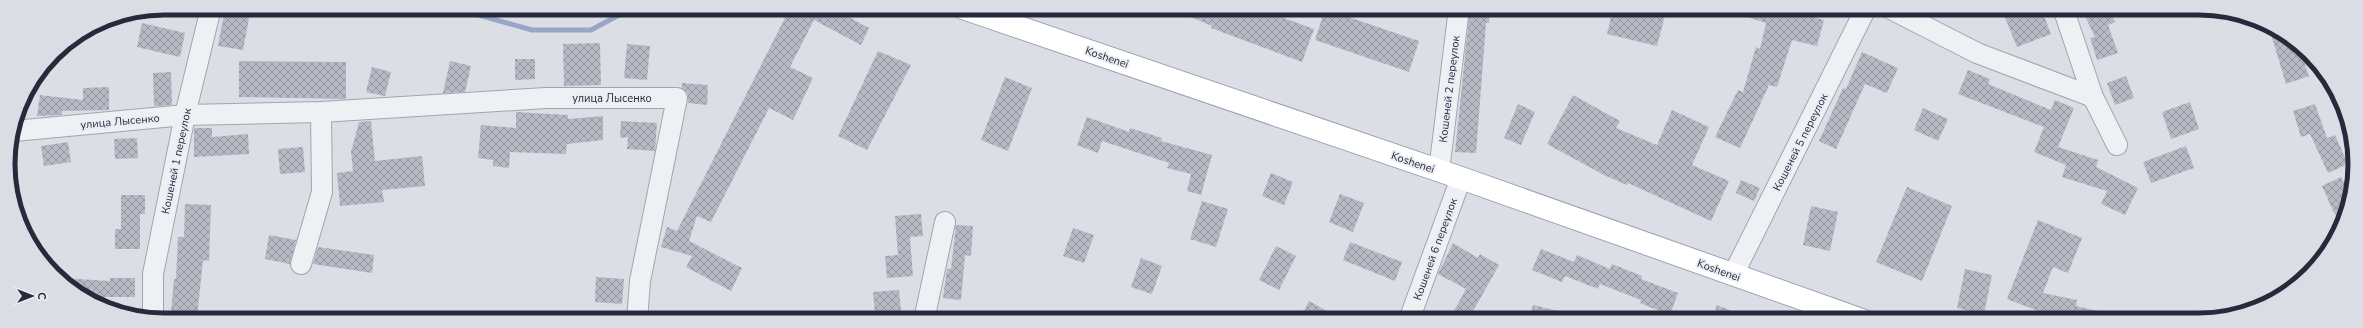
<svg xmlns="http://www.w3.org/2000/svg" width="2363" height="328" font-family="'Nunito Sans',sans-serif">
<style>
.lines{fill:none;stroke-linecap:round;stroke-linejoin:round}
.stream{stroke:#98a5c5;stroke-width:5}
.building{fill:url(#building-cross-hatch)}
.minor-casing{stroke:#a2a4af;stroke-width:22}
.major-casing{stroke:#9ca0b1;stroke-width:24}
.minor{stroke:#eff0f4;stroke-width:20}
.major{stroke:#fff;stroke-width:22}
.labels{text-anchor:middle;stroke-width:3.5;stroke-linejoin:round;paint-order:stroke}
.street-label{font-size:11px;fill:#272a3b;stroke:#ebedf4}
.rim{fill:none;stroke:#272a3b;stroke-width:5}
</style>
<defs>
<pattern id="building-cross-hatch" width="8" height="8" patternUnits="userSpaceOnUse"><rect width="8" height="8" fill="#b7b9c5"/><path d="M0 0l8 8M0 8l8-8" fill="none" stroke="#9597a1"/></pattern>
</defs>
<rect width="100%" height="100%" fill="#dcdee6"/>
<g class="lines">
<polyline class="stream" points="454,8 532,30 591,30 632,8"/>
</g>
<g class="building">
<polygon points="225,8 251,8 243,50 218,46"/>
<polygon points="790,8 832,8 869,28 861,45 814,20 790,67 813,78 793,120 769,108 711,222 697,216 689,241 742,268 731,291 686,267 692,256 661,247 667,227 677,231"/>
<polygon points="1169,8 1256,8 1314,29 1302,62 1211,28 1212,26"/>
<polygon points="1470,8 1490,8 1489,23 1486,23 1476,153 1455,152"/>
<polygon points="1613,8 1667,8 1657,46 1607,34"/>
<polygon points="1729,8 1780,8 1824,20 1817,46 1792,40 1777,87 1769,85 1740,148 1715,137 1738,90 1743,92 1756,47 1760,49 1766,23 1728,11"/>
<polygon points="2001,8 2041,8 2051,34 2017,47"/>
<polygon points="2081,8 2109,8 2115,22 2108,25 2118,53 2097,60 2090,38 2095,37"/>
<polygon points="1325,9 1419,41 1409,72 1315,40"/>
<polygon points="142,23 185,33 180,57 137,47"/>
<polygon points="2268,24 2299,48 2309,76 2286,84"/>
<polygon points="600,43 601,85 564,86 563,44"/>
<polygon points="627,44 650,46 647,80 624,78"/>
<polygon points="878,51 911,65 867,150 838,136"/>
<polygon points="1862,52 1898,68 1887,93 1865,84 1836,149 1819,141 1843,88 1846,89"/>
<polygon points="515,59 535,59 535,79 515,80"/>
<polygon points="239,61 346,62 346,99 239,97"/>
<polygon points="450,61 471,66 465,92 443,93"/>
<polygon points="372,67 391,72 385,96 366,92"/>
<polygon points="1968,70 1990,79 1988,84 2051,110 2055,100 2074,108 2058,147 2098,160 2096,167 2138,188 2125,215 2101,204 2107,191 2062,177 2066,165 2034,152 2044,127 1958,94"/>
<polygon points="171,72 172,105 154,106 153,73"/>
<polygon points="2126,76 2134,98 2115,105 2107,83"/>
<polygon points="1005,77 1032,88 1008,151 981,140"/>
<polygon points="682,83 708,85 707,105 688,103 688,94 682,88"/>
<polygon points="109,87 109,110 62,111 62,115 37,116 40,95 83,100 83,88"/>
<polygon points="1573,95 1620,121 1616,128 1657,145 1672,110 1709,127 1692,165 1729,181 1711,221 1628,183 1627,185 1604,175 1547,144"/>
<polygon points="2190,102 2199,129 2171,139 2162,112"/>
<polygon points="1518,104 1535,112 1521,145 1504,138"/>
<polygon points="2315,104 2327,138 2335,135 2348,164 2328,173 2310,134 2301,137 2293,111"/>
<polygon points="1923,108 1948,119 1938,141 1914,130"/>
<polygon points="516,112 568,115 568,119 603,116 603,140 567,144 566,154 510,152 509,168 493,166 493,160 478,158 481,125 516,128"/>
<polygon points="1087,117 1129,132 1130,128 1162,138 1161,141 1212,155 1201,195 1187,191 1191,174 1167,168 1169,163 1102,141 1098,153 1077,145"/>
<polygon points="371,121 375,161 422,156 425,186 382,190 384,202 340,206 337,173 353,171 351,152 359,122"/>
<polygon points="621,121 657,123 655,151 627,149 628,137 620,138"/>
<polygon points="194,128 212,128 212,137 248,134 249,154 194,157"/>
<polygon points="137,138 138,158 115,159 114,139"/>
<polygon points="68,142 71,162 44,166 41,146"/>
<polygon points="2186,146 2194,168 2151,183 2143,162"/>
<polygon points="303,147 305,172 280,174 278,149"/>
<polygon points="1271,173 1293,182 1284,205 1262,196"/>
<polygon points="2341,177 2349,194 2345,210 2335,215 2322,186"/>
<polygon points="1741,180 1760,188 1754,201 1736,193"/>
<polygon points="1907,187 1952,206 1922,281 1876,262"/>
<polygon points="1340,194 1364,203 1353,232 1329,222"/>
<polygon points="121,195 145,195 145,214 140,214 140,249 115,249 115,229 121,229"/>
<polygon points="1202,201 1228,209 1216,247 1190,239"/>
<polygon points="185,204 211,205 209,261 203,260 197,317 171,314 174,279 176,279 178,237 184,237"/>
<polygon points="1811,206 1838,212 1830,251 1803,245"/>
<polygon points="921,214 923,236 910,237 913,276 887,278 885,256 898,255 895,216"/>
<polygon points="2038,220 2082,238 2068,273 2053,267 2043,293 2077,300 2076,306 2111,314 2110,320 2045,320 2046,314 2007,299"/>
<polygon points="956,225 973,226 971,256 965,255 961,300 943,298 947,269 951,269"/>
<polygon points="1073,228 1094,235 1084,263 1063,256"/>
<polygon points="269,235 296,240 290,264 265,259"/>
<polygon points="1350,242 1402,262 1395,281 1343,260"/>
<polygon points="1453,243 1478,258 1480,254 1499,265 1468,320 1449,320 1466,289 1438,274"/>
<polygon points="1276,246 1296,256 1279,290 1259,280"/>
<polygon points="318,247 374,255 372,273 313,264"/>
<polygon points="1541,249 1574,262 1577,255 1610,269 1612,264 1642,276 1641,279 1678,293 1670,315 1640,303 1641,300 1600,284 1598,289 1565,276 1562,282 1532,270"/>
<polygon points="1141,258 1162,266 1152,294 1131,287"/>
<polygon points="1965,269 1992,275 1984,314 1957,308"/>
<polygon points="596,277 624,279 622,304 595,302"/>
<polygon points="61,278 110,281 110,278 135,278 135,297 86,297"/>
<polygon points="899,290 901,312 875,314 873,292"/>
<polygon points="1309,301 1343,320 1299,320"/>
<polygon points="1533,305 1574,315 1573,320 1529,320"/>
<polygon points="1717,305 1752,319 1752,320 1712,320"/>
</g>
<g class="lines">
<g class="minor-casing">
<g id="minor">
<polyline points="1889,8 1977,53 2093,97"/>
<polyline points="2063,8 2093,97 2117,145"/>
<polyline points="14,131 185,115 321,112 546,98 677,98 640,281 637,320"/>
<polyline points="1439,171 1459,8"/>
<polyline points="301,264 322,192 321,112"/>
<polyline points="1733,275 1866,8"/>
<polyline points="153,319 153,274 185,115 211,8"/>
<polyline points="924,320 945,222"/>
<polyline points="1409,320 1461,178"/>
</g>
</g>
<g class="major-casing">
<polyline id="major" points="963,8 1461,178 1862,320"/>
</g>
<use href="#minor" class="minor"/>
<use href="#major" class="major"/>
</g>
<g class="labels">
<g class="street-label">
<text transform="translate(1107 57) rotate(19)" y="4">Koshenei</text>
<text transform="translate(1449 89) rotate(-83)" y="4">Кошеней 2 переулок</text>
<text x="612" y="102">улица Лысенко</text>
<text transform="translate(120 121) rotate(-5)" y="4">улица Лысенко</text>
<text transform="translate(1800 142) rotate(-63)" y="4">Кошеней 5 переулок</text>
<text transform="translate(176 161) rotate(-78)" y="4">Кошеней 1 переулок</text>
<text transform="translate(1413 162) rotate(19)" y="4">Koshenei</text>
<text transform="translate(1435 249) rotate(-70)" y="4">Кошеней 6 переулок</text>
<text transform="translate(1719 270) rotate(20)" y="4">Koshenei</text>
</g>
</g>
<path d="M0 0H2363V328H0ZM164 15H2199A149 149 0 0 1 2348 164V164A149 149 0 0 1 2199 313H164A149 149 0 0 1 15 164V164A149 149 0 0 1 164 15Z" fill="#dbdde5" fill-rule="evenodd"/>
<path class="rim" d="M164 15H2199A149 149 0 0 1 2348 164V164A149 149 0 0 1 2199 313H164A149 149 0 0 1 15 164V164A149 149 0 0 1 164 15Z"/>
<g transform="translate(32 296) rotate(90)" stroke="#ebedf4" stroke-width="3" paint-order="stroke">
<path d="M0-3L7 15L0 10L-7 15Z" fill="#272a3b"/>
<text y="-6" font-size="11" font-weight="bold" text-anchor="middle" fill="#272a3b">С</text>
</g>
</svg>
